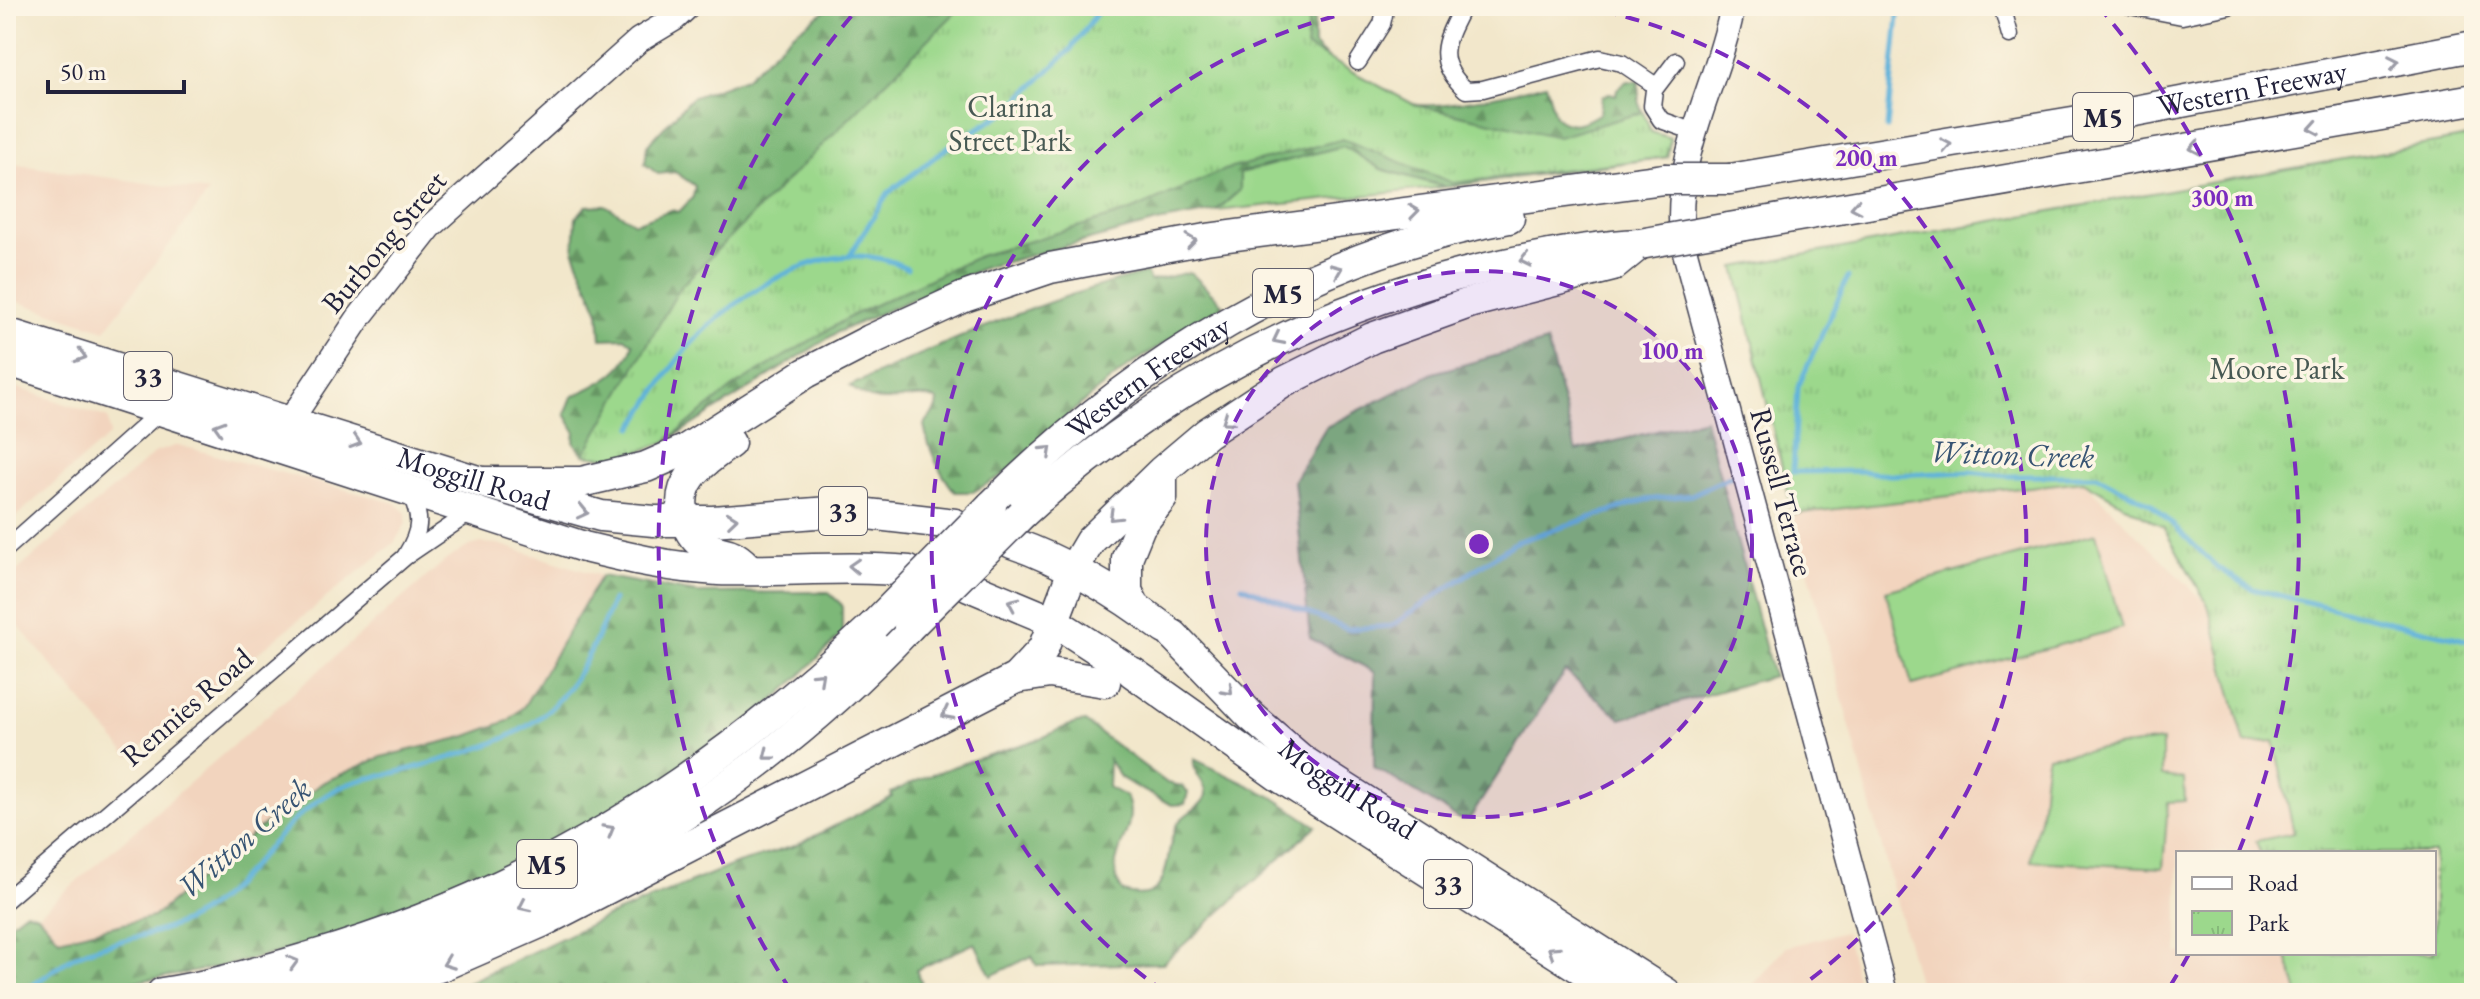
<svg xmlns="http://www.w3.org/2000/svg" width="2480" height="999" font-family="'EB Garamond',serif">
<style>
.built{fill:#f2d4be}
.grass{fill:#9cd88c;stroke:#5f7d64;stroke-width:2}
.forest{fill:url(#forest-firs);stroke:#506d5a;stroke-width:2}
.park{fill:url(#park-tufts);stroke:#5f7d64;stroke-width:2}
.lines{fill:none;stroke-linecap:round;stroke-linejoin:round}
.stream{stroke:#5fb2da;stroke-width:5}
.street-casing{stroke:#414051;stroke-width:19}
.secondary-casing{stroke:#414051;stroke-width:27}
.highway-casing{stroke:#414051;stroke-width:33}
.street{stroke:#fff;stroke-width:16}
.secondary{stroke:#fff;stroke-width:24}
.highway{stroke:#fff;stroke-width:30}
.highway-bridge-casing{stroke:#414051;stroke-width:33;stroke-linecap:butt}
.highway-bridge{stroke:#fff;stroke-width:30}
.oneway{stroke:#9c9ca7}
.ring{fill:none;stroke:#7b2cbf;stroke-width:4;stroke-dasharray:14 10}
.labels{text-anchor:middle;stroke-width:7;stroke-linejoin:round;paint-order:stroke}
.shield{fill:#fcf5e5;stroke:#63616e;stroke-width:2}
.shield-label{font-size:28px;font-weight:bold;fill:#22223b}
.street-label{font-size:30px;fill:#22223b;stroke:#fcf5e5}
.park-label{font-size:30px;fill:#475953;stroke:#fcf5e5}
.water-label{font-size:32px;font-style:italic;fill:#375473;stroke:#fcf5e5}
.centre{fill:#7b2cbf;stroke:#fcf5e5;stroke-width:4}
.ring-label{font-size:24px;text-anchor:middle;font-weight:bold;fill:#7b2cbf;stroke:#fcf5e5;stroke-width:7;stroke-linejoin:round;paint-order:stroke}
</style>
<defs>
<pattern id="forest-firs" width="22" height="20" patternUnits="userSpaceOnUse" patternTransform="scale(2)"><rect width="22" height="20" fill="#7db878"/><path d="M5 1l3.5 6h-7zM16 11l3.5 6h-7z" fill="#669564"/></pattern>
<pattern id="park-tufts" width="24" height="20" patternUnits="userSpaceOnUse" patternTransform="scale(2)"><rect width="24" height="20" fill="#9cd88c"/><path d="M3 7l-1-3M5 7V3M7 7l1-3M15 17l-1-3M17 17v-4M19 17l1-3" fill="none" stroke="#86b97a"/></pattern>
</defs>
<rect width="100%" height="100%" fill="#fcf5e5"/>
<filter id="ink" filterUnits="userSpaceOnUse"><feTurbulence type="fractalNoise" baseFrequency=".0125" numOctaves="2"/><feDisplacementMap in="SourceGraphic" scale="16" xChannelSelector="R" yChannelSelector="G"/><feConvolveMatrix kernelMatrix="1 2 1 2 8 2 1 2 1" color-interpolation-filters="sRGB"/></filter>
<filter id="wash" filterUnits="userSpaceOnUse"><feTurbulence type="fractalNoise" baseFrequency=".006" numOctaves="4" result="noise"/><feDisplacementMap in="SourceGraphic" scale="32" xChannelSelector="R" yChannelSelector="G"/><feGaussianBlur stdDeviation="1.8" result="paint"/><feColorMatrix in="noise" values="0 0 0 0 0 0 0 0 0 0 0 0 0 0 0 0 0 1.4 0 .05"/><feComposite in="paint" operator="in"/></filter>
<g filter="url(#wash)">
<rect width="100%" height="100%" fill="#f2e7cb"/>
<g class="built">
<polygon points="6,163 209,192 105,330 6,298"/>
<polygon points="6,384 108,418 110,435 6,525"/>
<polygon points="178,445 395,503 406,513 406,523 394,543 129,757 6,611 6,580 156,452"/>
<polygon points="2083,481 2208,605 2245,744 2274,741 2294,833 2257,841 2260,853 2178,853 2178,953 2286,953 2298,993 1921,993 1793,514"/>
<polygon points="482,543 498,544 601,576 524,706 508,721 324,782 266,823 153,917 59,939 38,915 446,560 469,546"/>
<polygon points="1845,932 1861,993 1745,993 1786,947"/>
</g>
<g class="grass">
<polygon points="1343,145 1381,169 1446,187 1216,211 1240,190 1239,173"/>
<polygon points="2096,534 2122,628 1912,685 1886,591"/>
<path d="M2162 741V776L2184 779 2185 801 2168 802 2163 868 2031 861C2032 846 2034 836 2039 823 2044 807 2042 776 2048 756Z"/>
</g>
<g class="forest">
<path d="M832 6H1314V45C1332 66 1385 96 1413 104 1437 110 1521 91 1546 84L1555 116C1569 129 1584 124 1600 113L1602 97 1610 93 1616 95 1617 89 1627 81 1639 82V104L1651 132 1670 138 1667 157 1446 187 1381 169 1343 146 1240 173V190L1216 211 1157 222 983 268 838 332 665 442 619 459 584 455 574 442 575 431 565 414 572 397C597 384 625 374 633 344L626 338 601 339 599 312 574 252 576 218 586 206 605 205 635 223 671 210 679 212 693 197 695 186 675 172 658 174 645 164 647 146 691 98 746 78 791 35Z"/>
<path d="M1190 272 1224 305 1129 366 1083 402 1006 473 973 492H955C939 472 929 451 924 425L937 408 938 400C906 388 883 415 850 386 947 342 1042 299 1146 273L1150 281Z"/>
<polygon points="1547,342 1576,451 1705,419 1773,676 1621,719 1565,671 1470,818 1460,819 1374,767 1375,672 1310,638 1294,480 1326,427 1433,373"/>
<path d="M601 576 697 593 828 592 842 605V634C818 657 794 684 768 705 554 874 280 987 6 991V927L26 911 38 915 59 939 153 917 266 823 324 782 381 757 464 737 508 721 524 706Z"/>
<path d="M1085 722 1167 783 1182 786 1188 792 1185 804 1172 805 1134 786 1120 777 1109 760 1108 787 1126 797C1143 830 1098 859 1123 892 1175 908 1163 852 1176 826 1183 812 1200 810 1206 796 1207 781 1192 775 1194 759L1271 796 1316 826 1163 963 1037 966 1032 956 991 976 975 943 916 970 926 993H446L604 918 738 863 795 846 892 797 891 793C939 768 988 756 1039 739 1055 733 1068 723 1085 722Z"/>
</g>
<g class="park">
<polygon points="962,6 1310,6 1306,47 1415,105 1558,137 1643,112 1651,132 1670,138 1667,157 1453,183 1343,139 1224,170 1131,211 979,256 853,315 733,387 665,442 619,459 584,455 681,286"/>
<polygon points="2474,136 2474,993 2298,993 2286,953 2434,953 2434,853 2260,853 2256,841 2294,833 2274,741 2245,744 2208,605 2164,528 2083,481 1793,514 1735,267"/>
</g>
<g class="lines">
<g class="stream">
<polyline points="1887,128 1899,6"/>
<polyline points="850,255 888,193 948,147 1008,110 1070,50 1102,6"/>
<polyline points="1848,277 1798,387 1793,472 1861,471 1890,475 1969,472 2007,476 2097,476 2151,504 2217,567 2253,589 2474,642"/>
<path d="M633 427C651 401 668 369 689 346 740 291 832 230 907 268"/>
<polyline points="1242,586 1347,629 1391,626 1516,542 1645,500 1691,495 1736,474"/>
<path d="M30 987C49 975 70 955 92 949 129 937 166 934 200 913 252 881 280 817 339 788 364 776 388 776 414 768 536 734 565 720 613 600"/>
</g>
</g>
</g>
<g filter="url(#ink)">
<g class="lines">
<g class="street-casing">
<g id="street">
<path d="M1463 6C1445 41 1433 60 1466 90L1483 89 1600 58 1622 63 1656 86"/>
<polyline points="2002,6 2010,35"/>
<polyline points="2130,6 2182,16 2229,6"/>
<polyline points="1676,61 1654,90 1652,106 1661,120 1692,131"/>
<polyline points="1358,62 1382,24 1386,6"/>
<polyline points="6,549 163,409"/>
<path d="M406 555C422 529 422 517 408 489"/>
<polyline points="6,900 405,557 474,510"/>
</g>
</g>
<g class="secondary-casing">
<g id="secondary">
<path d="M1733 6C1716 92 1674 146 1682 241L1885 993"/>
<polyline points="280,436 358,319 430,227 639,40 674,19 688,6"/>
</g>
</g>
<g class="highway-casing">
<g id="highway">
<path id="s1" d="M1730 179 2103 117 2474 46"/>
<polyline points="1729,228 2474,99"/>
<path id="s2" d="M6 333 481 482 601 516 654 521H713L842 511 955 524"/>
<path d="M6 360 584 547C629 558 672 568 718 570 782 572 845 565 909 571"/>
<path d="M730 443C706 461 674 479 684 515 687 527 693 538 703 545 722 557 727 547 746 566"/>
<polyline points="481,482 581,482 646,467 685,450 806,373 870,340 964,297 1050,268 1206,239 1664,179"/>
<path id="s3" d="M991 506C1133 364 1309 254 1509 218"/>
<path d="M1022 514C1150 397 1298 316 1466 273 1523 259 1581 247 1640 244"/>
<path d="M1012 543C1069 563 1118 593 1165 629"/>
<polyline points="969,586 1055,622 1123,666"/>
<polyline points="1134,605 1127,591 1127,558 1140,526 1162,498 1162,475"/>
<path id="s4" d="M1173 635 1252 717 1303 761 1666 993"/>
<polyline points="1132,672 1277,775 1619,993"/>
<polyline points="1016,678 1050,673 1105,682"/>
<path d="M162 993C212 986 262 971 310 957 530 893 708 782 874 625"/>
<path d="M285 993C526 922 735 812 909 627"/>
<polyline points="358,993 439,967 542,922 1016,678 1043,649 1074,568 1090,541 1162,471 1207,433 1284,382 1372,338 1472,302 1613,266 1640,244"/>
</g>
</g>
<use href="#street" class="street"/>
<use href="#secondary" class="secondary"/>
<use href="#highway" class="highway"/>
<g class="highway-bridge-casing">
<g id="highway-bridge">
<polyline points="1664,179 1730,179"/>
<polyline points="1640,244 1729,228"/>
<polyline points="874,625 991,506"/>
<polyline points="909,627 1022,514"/>
</g>
</g>
<use href="#highway-bridge" class="highway-bridge"/>
</g>
<defs><path id="oneway-chevron" d="M-2-3.5L2.5 0L-2 3.5" fill="none" stroke-width="1.6" stroke-linecap="round" stroke-linejoin="round" transform="scale(2)"/></defs>
<g class="oneway">
<use href="#oneway-chevron" transform="translate(2394 62) rotate(-11)"/>
<use href="#oneway-chevron" transform="translate(2314 128) rotate(170)"/>
<use href="#oneway-chevron" transform="translate(1946 145) rotate(-10)"/>
<use href="#oneway-chevron" transform="translate(2195 148) rotate(170)"/>
<use href="#oneway-chevron" transform="translate(1856 207) rotate(170)"/>
<use href="#oneway-chevron" transform="translate(1414 211) rotate(-8)"/>
<use href="#oneway-chevron" transform="translate(1191 241) rotate(-8)"/>
<use href="#oneway-chevron" transform="translate(1525 260) rotate(168)"/>
<use href="#oneway-chevron" transform="translate(1337 270) rotate(-22)"/>
<use href="#oneway-chevron" transform="translate(1278 339) rotate(153)"/>
<use href="#oneway-chevron" transform="translate(81 356) rotate(17)"/>
<use href="#oneway-chevron" transform="translate(1227 420) rotate(145)"/>
<use href="#oneway-chevron" transform="translate(219 427) rotate(-163)"/>
<use href="#oneway-chevron" transform="translate(356 442) rotate(18)"/>
<use href="#oneway-chevron" transform="translate(1047 451) rotate(-43)"/>
<use href="#oneway-chevron" transform="translate(583 512) rotate(13)"/>
<use href="#oneway-chevron" transform="translate(1114 516) rotate(136)"/>
<use href="#oneway-chevron" transform="translate(732 519) rotate(-6)"/>
<use href="#oneway-chevron" transform="translate(854 566) rotate(-177)"/>
<use href="#oneway-chevron" transform="translate(1013 603) rotate(-156)"/>
<use href="#oneway-chevron" transform="translate(819 677) rotate(-43)"/>
<use href="#oneway-chevron" transform="translate(1228 690) rotate(47)"/>
<use href="#oneway-chevron" transform="translate(947 714) rotate(152)"/>
<use href="#oneway-chevron" transform="translate(768 755) rotate(142)"/>
<use href="#oneway-chevron" transform="translate(609 830) rotate(-30)"/>
<use href="#oneway-chevron" transform="translate(524 906) rotate(155)"/>
<use href="#oneway-chevron" transform="translate(1553 951) rotate(-147)"/>
<use href="#oneway-chevron" transform="translate(293 962) rotate(-16)"/>
<use href="#oneway-chevron" transform="translate(448 963) rotate(159)"/>
</g>
</g>
<circle cx="1479" cy="544" r="273" fill="#7b2cbf" fill-opacity=".12"/>
<g class="ring">
<circle cx="1479" cy="544" r="273"/>
<path d="M1165 992A547 547 0 0 1 1379 6M1579 6A547 547 0 0 1 1793 992"/>
<path d="M2189 954A820 820 0 0 1 2167 991M791 991A820 820 0 0 1 860 6M2098 6A820 820 0 0 1 2239 851"/>
</g>
<g class="labels">
<g class="shield">
<rect x="2073" y="93" width="60" height="48" rx="6"/>
<rect x="1253" y="269" width="60" height="48" rx="6"/>
<rect x="124" y="352" width="48" height="48" rx="6"/>
<rect x="819" y="487" width="48" height="48" rx="6"/>
<rect x="517" y="840" width="60" height="48" rx="6"/>
<rect x="1424" y="860" width="48" height="48" rx="6"/>
</g>
<g class="shield-label">
<text x="2103" y="127">M5</text>
<text x="1283" y="303">M5</text>
<text x="148" y="386">33</text>
<text x="843" y="521">33</text>
<text x="547" y="874">M5</text>
<text x="1448" y="894">33</text>
</g>
<g class="street-label">
<text dy="10" stroke="none"><textPath href="#s1" startOffset="530">Western Freeway</textPath></text>
<text transform="translate(384 242) rotate(-50)" y="10">Burbong Street</text>
<text dy="10" stroke="none"><textPath href="#s3" startOffset="204">Western Freeway</textPath></text>
<text dy="10" stroke="none"><textPath href="#s2" startOffset="490">Moggill Road</textPath></text>
<text transform="translate(1782 492) rotate(75)" y="10">Russell Terrace</text>
<text transform="translate(187 707) rotate(-41)" y="10">Rennies Road</text>
<text dy="10" stroke="none"><textPath href="#s4" startOffset="234">Moggill Road</textPath></text>
</g>
<g class="park-label">
<text x="1010" y="117">Clarina<tspan x="1010" dy="34">Street Park</tspan></text>
<text x="2277" y="379">Moore Park</text>
</g>
<g class="water-label">
<text transform="translate(2012 454) rotate(2)" y="11">Witton Creek</text>
<text transform="translate(244 838) rotate(-41)" y="11">Witton Creek</text>
</g>
</g>
<circle cx="1479" cy="544" r="12" class="centre"/>
<g class="ring-label">
<text x="1866" y="166">200 m</text>
<text x="2222" y="206">300 m</text>
<text x="1672" y="359">100 m</text>
</g>
<rect width="2480" height="999" fill="none" stroke="#fcf5e5" stroke-width="32"/>
<rect x="2176" y="851" width="260" height="104" fill="#fcf5e5" stroke="#a5a1a1" stroke-width="2"/>
<rect x="2192" y="877" width="40" height="12" fill="#ffffff" stroke="#a5a1a1" stroke-width="2"/>
<text x="2248" y="891" font-size="24" fill="#22223b">Road</text>
<rect x="2192" y="911" width="40" height="24" fill="url(#park-tufts)" stroke="#a5a1a1" stroke-width="2"/>
<text x="2248" y="931" font-size="24" fill="#22223b">Park</text>
<path d="M48 80v12h136v-12" fill="none" stroke="#22223b" stroke-width="4"/>
<text x="60" y="80" font-size="24" fill="#22223b" stroke="#fcf5e5" stroke-width="6" paint-order="stroke">50 m</text>
</svg>
